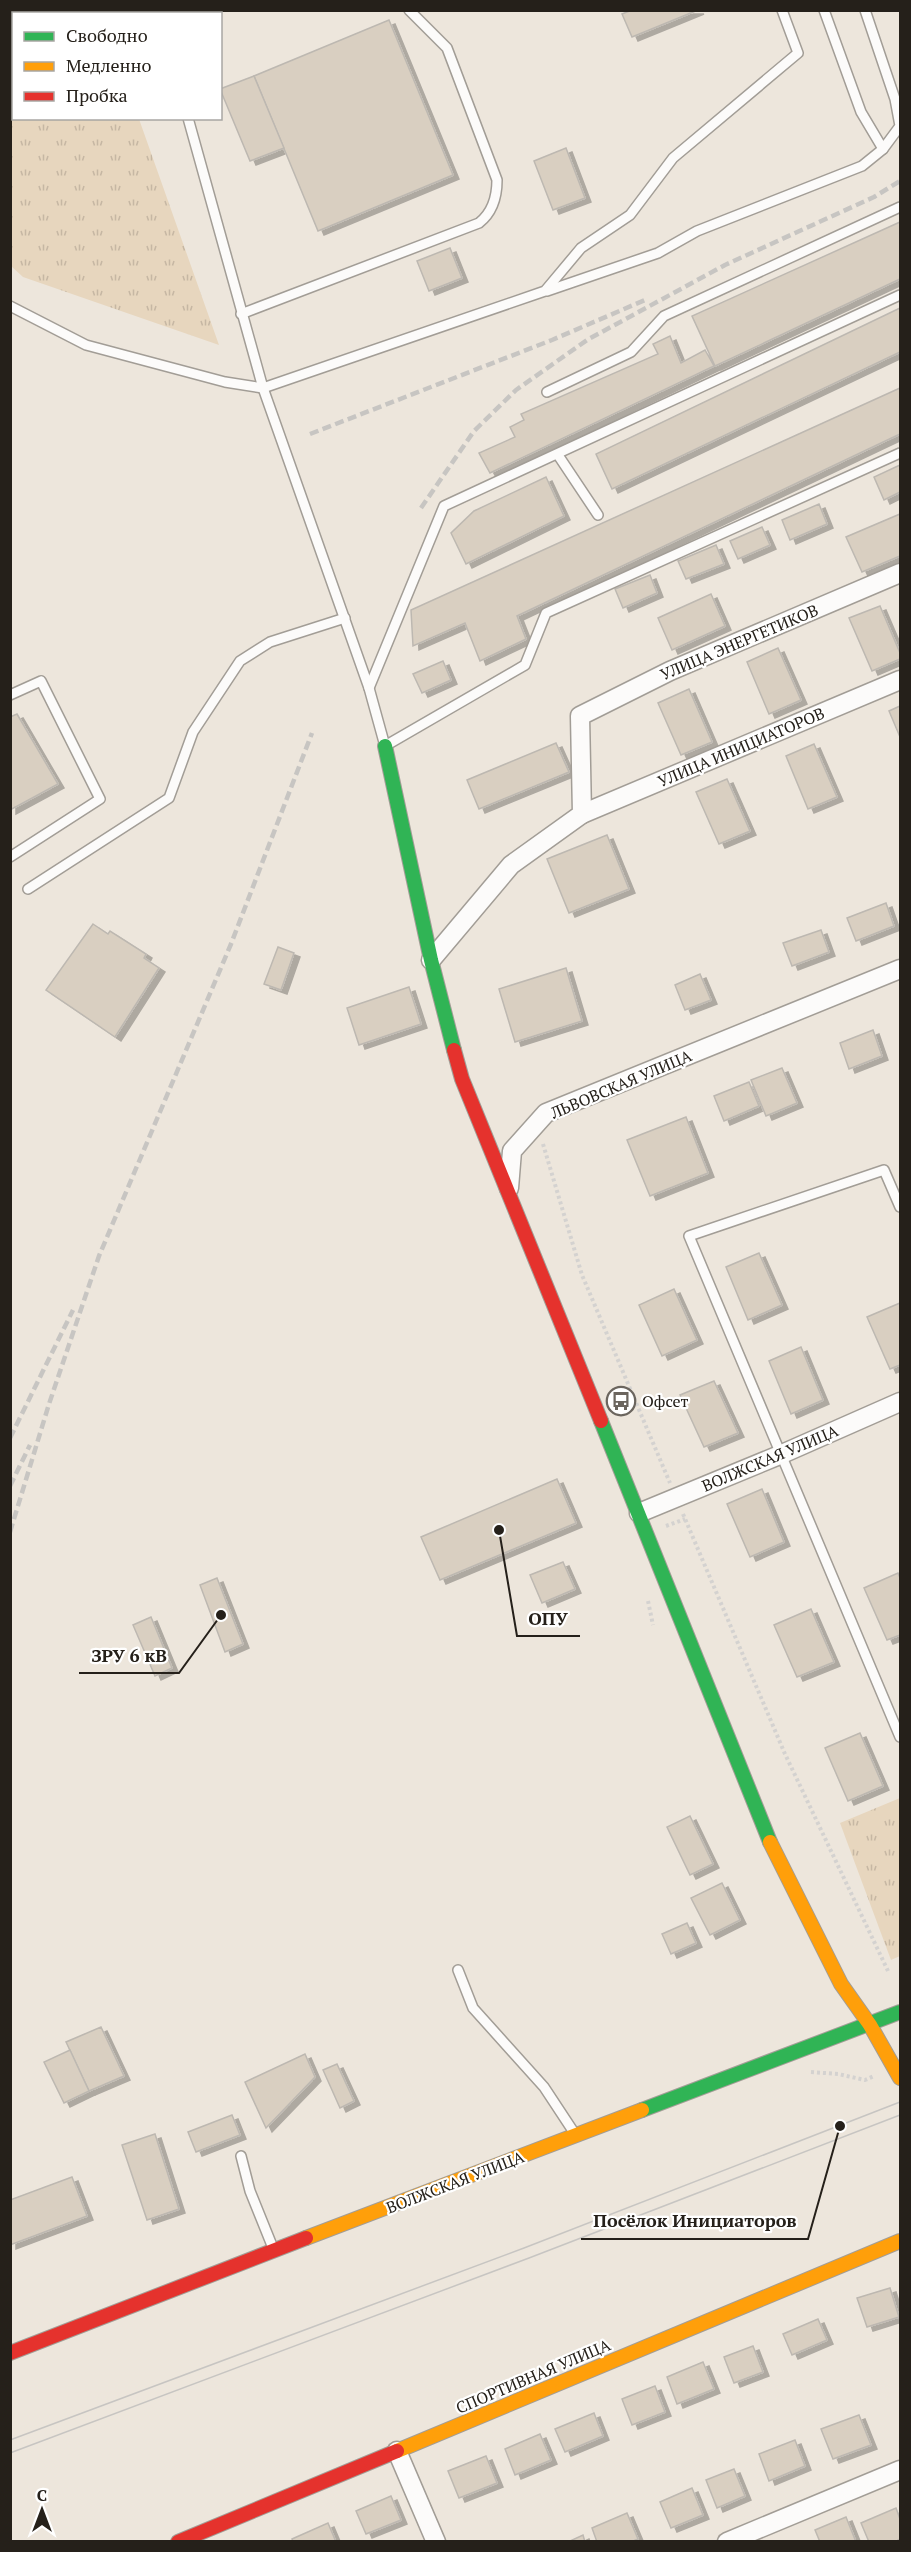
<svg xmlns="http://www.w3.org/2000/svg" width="911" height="2552" font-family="'PT Serif',serif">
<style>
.grass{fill:url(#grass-tufts)}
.building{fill:#d9cfc1;stroke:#bdb8b1;stroke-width:1.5;filter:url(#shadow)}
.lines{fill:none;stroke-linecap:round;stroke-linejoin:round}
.lane-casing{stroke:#a29d96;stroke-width:12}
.street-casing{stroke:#a29d96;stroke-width:21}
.fast-casing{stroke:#a29d96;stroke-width:16}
.slow-casing{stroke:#a29d96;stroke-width:16}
.jam-casing{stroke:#a29d96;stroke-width:16}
.path{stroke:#d4d2d0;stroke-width:4;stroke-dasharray:3 3;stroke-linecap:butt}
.lane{stroke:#fcfbfa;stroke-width:9}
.street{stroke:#fcfbfa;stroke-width:18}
.fast{stroke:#30b455;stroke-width:14}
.slow{stroke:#ff9f0a;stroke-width:14}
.jam{stroke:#e5322d;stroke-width:14}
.tram{stroke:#c7c5c2;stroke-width:1.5}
.rail{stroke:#c7c5c2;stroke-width:4.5;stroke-dasharray:9 4.5;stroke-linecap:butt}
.labels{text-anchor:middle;stroke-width:4.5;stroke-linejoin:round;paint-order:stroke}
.street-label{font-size:16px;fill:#25201a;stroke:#fff}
.poi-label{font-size:16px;fill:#25201a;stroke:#fff;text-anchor:start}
.leader{fill:none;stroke:#25201a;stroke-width:2}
.callout-dot{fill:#25201a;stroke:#fff;stroke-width:2}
.callout-label{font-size:18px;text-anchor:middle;font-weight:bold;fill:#25201a;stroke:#fff;stroke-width:4.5;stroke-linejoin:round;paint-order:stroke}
</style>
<defs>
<pattern id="grass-tufts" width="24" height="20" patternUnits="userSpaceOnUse" patternTransform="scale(1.5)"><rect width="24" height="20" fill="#e7d6be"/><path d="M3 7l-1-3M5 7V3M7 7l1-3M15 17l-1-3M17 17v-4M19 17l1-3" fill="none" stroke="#c6b7a3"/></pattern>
<filter id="shadow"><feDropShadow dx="6" dy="4" stdDeviation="0" flood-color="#0004"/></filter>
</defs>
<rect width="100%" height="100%" fill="#ede6dc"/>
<g class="grass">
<polygon points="10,11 101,11 102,13 14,14 14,118 139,119 219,345 23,277 11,266"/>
<polygon points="900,1798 900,1956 891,1960 840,1823"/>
</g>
<g class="building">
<polygon points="632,10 698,10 632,37 622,14"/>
<polygon points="389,20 453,175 318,231 254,76"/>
<polygon points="254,76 284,148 250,161 220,89"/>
<polygon points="566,148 585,198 553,210 534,161"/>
<polygon points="900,222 900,279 715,366 692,316"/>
<polygon points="450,248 462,278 429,291 417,261"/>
<polygon points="900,308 900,352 612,489 596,454"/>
<polygon points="670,336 681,363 705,350 714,366 490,473 479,453 515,437 510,427 524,420 521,414 658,354 653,344"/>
<polygon points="900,388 900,434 517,616 526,639 480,661 465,623 413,646 411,610"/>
<polygon points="900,465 900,492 884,500 874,477"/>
<polygon points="546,477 564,516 466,564 451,533 474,511"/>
<polygon points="819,504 827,524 790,540 782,520"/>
<polygon points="900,514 900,556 862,572 846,537"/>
<polygon points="762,527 770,545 738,559 730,541"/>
<polygon points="716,545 724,564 686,579 678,561"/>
<polygon points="650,575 657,593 623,608 615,589"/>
<polygon points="711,594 725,626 672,650 658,618"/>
<polygon points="880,606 900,653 900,659 872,671 849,618"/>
<polygon points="778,648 801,700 769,714 747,662"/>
<polygon points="443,661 451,680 422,693 413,674"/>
<polygon points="689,689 712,742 681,755 658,703"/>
<polygon points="900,706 900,737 889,711"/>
<polygon points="17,714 58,784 10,810 10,717"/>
<polygon points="556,743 569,772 479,809 467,780"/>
<polygon points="814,744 837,797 808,809 786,756"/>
<polygon points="727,779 750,831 719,844 696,792"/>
<polygon points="607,835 629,889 569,913 547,859"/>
<polygon points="886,903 894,926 856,941 847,918"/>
<polygon points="93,924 108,934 110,931 146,954 144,958 159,968 115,1037 46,990"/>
<polygon points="821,930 829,952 792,966 783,943"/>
<polygon points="278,947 294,953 281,990 264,984"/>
<polygon points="566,968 582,1021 515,1042 499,989"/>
<polygon points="700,974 711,1000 685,1010 675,985"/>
<polygon points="409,987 421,1024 359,1045 347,1008"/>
<polygon points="873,1030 882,1056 849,1069 840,1043"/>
<polygon points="782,1068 797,1103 766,1116 751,1080"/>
<polygon points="749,1082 759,1106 724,1121 714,1096"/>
<polygon points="686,1117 708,1173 650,1196 627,1140"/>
<polygon points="759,1253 782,1305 748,1320 726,1267"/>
<polygon points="674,1289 697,1340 662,1356 639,1305"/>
<polygon points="900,1303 900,1365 890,1369 867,1317"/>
<polygon points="801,1347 823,1400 791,1414 769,1361"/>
<polygon points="714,1381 738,1433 704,1447 680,1395"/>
<polygon points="557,1479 576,1523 440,1580 421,1537"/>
<polygon points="762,1489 784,1542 750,1557 727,1504"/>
<polygon points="563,1562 575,1589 542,1603 530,1575"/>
<polygon points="898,1573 900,1578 900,1635 887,1640 864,1588"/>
<polygon points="217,1578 243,1644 225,1652 200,1585"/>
<polygon points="811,1609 834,1662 797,1677 774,1625"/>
<polygon points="151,1617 172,1668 155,1676 133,1625"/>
<polygon points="860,1733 883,1786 848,1801 825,1748"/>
<polygon points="690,1816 713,1864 690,1875 667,1827"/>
<polygon points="722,1883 740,1920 710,1935 691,1898"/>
<polygon points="687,1923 696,1943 671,1954 662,1934"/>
<polygon points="101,2027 124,2076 89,2091 66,2042"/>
<polygon points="70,2050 89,2091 64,2103 44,2062"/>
<polygon points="305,2054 315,2077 266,2128 245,2082"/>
<polygon points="337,2064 354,2101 340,2108 323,2070"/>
<polygon points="232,2115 240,2135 196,2152 188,2132"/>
<polygon points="155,2134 179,2209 147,2220 122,2145"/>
<polygon points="72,2177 87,2216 10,2245 10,2200"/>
<polygon points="890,2288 899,2317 867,2327 857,2298"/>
<polygon points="818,2319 827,2340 792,2355 783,2334"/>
<polygon points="753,2346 763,2372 734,2383 724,2357"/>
<polygon points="703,2362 714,2389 677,2404 667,2377"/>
<polygon points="655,2386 665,2412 632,2425 622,2399"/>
<polygon points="594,2413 603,2436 565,2452 555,2429"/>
<polygon points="859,2415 871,2445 833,2459 821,2429"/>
<polygon points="540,2434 551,2460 515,2475 505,2449"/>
<polygon points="795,2440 805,2466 769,2481 759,2454"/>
<polygon points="486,2456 497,2483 459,2498 448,2471"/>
<polygon points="734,2469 745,2496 717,2508 706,2480"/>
<polygon points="692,2488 703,2515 671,2528 660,2502"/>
<polygon points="391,2496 401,2520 366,2534 356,2511"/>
<polygon points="896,2508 900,2519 900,2539 895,2542 869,2542 861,2523"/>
<polygon points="627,2513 638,2539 631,2542 597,2542 592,2528"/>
<polygon points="846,2517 856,2542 820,2542 815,2530"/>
<polygon points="328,2523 336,2542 293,2542 292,2539"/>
<polygon points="583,2535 585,2542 568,2542"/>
</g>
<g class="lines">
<g class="lane-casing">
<g id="lane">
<polyline points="158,10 159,14"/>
<polyline points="824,10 861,112 883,149"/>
<polyline points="188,118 263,388 369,688 385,746 525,665 546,613 900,453"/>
<polyline points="547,291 658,253 697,231 862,166 883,149 900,126 895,99 865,10"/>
<polyline points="10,306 86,345 225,382 263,388 545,291 581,248 630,215 673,158 798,53 782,10"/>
<path d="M241 314 479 223C493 212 497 197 497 180L447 48 409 10"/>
<polyline points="547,392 631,352 664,316 900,207"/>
<polyline points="558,455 598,515"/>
<polyline points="369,688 444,506 900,295"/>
<polyline points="10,695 41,681 100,799 10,857"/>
<polyline points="28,889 169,798 193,732 240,661 270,642 345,618"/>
<polyline points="900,1207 884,1170 689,1236 900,1737"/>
<polyline points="458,1970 473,2008 544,2087 575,2134"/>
<polyline points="241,2156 250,2191 273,2248"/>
</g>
</g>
<g class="street-casing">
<g id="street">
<polyline points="582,814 900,680"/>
<polyline points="431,960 511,865 582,814 580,716 670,671 900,573"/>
<polyline points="509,1188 512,1151 546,1113 900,969"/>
<polyline points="639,1513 782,1454 900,1402"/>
<polyline points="397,2451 436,2542"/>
<polyline points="727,2542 900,2470"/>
</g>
</g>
<g class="fast-casing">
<g id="fast">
<polyline points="385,746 431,960 454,1050"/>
<polyline points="601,1421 770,1842"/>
<polyline points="642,2110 900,2012"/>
</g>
</g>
<g class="slow-casing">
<g id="slow">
<polyline points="770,1842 841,1984 870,2025 900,2078"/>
<polyline points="306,2238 642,2110"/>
<polyline points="397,2451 900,2241"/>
</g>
</g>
<g class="jam-casing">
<g id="jam">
<polyline points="454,1050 462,1079 601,1421"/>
<polyline points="10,2353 306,2238"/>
<polyline points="178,2542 397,2451"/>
</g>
</g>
<g class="path">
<polyline points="543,1144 582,1275 670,1483"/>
<polyline points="683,1514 785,1754 888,1971"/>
<polyline points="666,1526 685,1519"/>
<polyline points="648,1601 653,1625"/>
<polyline points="811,2072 838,2074 865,2080 874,2076"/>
</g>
<use href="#lane" class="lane"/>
<use href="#street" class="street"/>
<use href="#fast" class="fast"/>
<use href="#slow" class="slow"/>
<use href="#jam" class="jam"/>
<g class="tram">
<polyline points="10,2440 524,2248 900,2102"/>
<polyline points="10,2453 529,2258 900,2115"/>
</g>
<g class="rail">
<polyline points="310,434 552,340 645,300"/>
<polyline points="421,508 474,431 516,390 587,340 725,265 874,197 900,181"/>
<polyline points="10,1438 73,1310"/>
<polyline points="10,1486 30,1445"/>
<polyline points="10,1532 49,1404 99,1256 231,944 312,733"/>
</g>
</g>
<defs>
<g id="bus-ring" transform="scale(1.5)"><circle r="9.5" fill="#fff" stroke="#6b655e" stroke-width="1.5"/><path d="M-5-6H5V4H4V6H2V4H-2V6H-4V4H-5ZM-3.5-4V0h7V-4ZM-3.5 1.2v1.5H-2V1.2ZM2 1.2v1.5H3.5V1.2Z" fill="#6b655e"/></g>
</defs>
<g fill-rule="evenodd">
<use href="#bus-ring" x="621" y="1401"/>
</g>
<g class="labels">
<g class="street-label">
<text transform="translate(739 642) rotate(-23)" y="6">УЛИЦА ЭНЕРГЕТИКОВ</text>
<text transform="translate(741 747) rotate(-23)" y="6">УЛИЦА ИНИЦИАТОРОВ</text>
<text transform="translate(621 1084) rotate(-23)" y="6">ЛЬВОВСКАЯ УЛИЦА</text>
<text transform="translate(770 1458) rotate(-23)" y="6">ВОЛЖСКАЯ УЛИЦА</text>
<text transform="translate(455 2182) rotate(-21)" y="6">ВОЛЖСКАЯ УЛИЦА</text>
<text transform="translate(533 2376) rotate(-23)" y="6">СПОРТИВНАЯ УЛИЦА</text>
</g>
<g class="poi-label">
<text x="642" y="1407">Офсет</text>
</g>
</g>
<path class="leader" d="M499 1530L517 1636H580M221 1615L179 1673H79M840 2126L808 2239H581"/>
<g class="callout-dot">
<circle cx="499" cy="1530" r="6"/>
<circle cx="221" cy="1615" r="6"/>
<circle cx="840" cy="2126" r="6"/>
</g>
<g class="callout-label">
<text x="548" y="1625">ОПУ</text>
<text x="129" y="1662">ЗРУ 6 кВ</text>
<text x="695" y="2227">Посёлок Инициаторов</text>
</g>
<rect width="911" height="2552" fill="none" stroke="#25201a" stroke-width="24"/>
<rect x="12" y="12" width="210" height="108" fill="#ffffff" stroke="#a8a6a3" stroke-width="1.5"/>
<rect x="24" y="32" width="30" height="9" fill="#30b455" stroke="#a8a6a3" stroke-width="1.5"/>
<text x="66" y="42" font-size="18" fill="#25201a">Свободно</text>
<rect x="24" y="62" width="30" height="9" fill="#ff9f0a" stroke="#a8a6a3" stroke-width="1.5"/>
<text x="66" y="72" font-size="18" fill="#25201a">Медленно</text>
<rect x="24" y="92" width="30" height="9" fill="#e5322d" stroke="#a8a6a3" stroke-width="1.5"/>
<text x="66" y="102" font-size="18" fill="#25201a">Пробка</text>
<g transform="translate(42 2510)" stroke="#ffffff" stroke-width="4.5" paint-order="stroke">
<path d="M0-4.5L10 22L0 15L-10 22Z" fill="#25201a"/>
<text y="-9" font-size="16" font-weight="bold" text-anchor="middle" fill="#25201a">С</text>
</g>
</svg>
